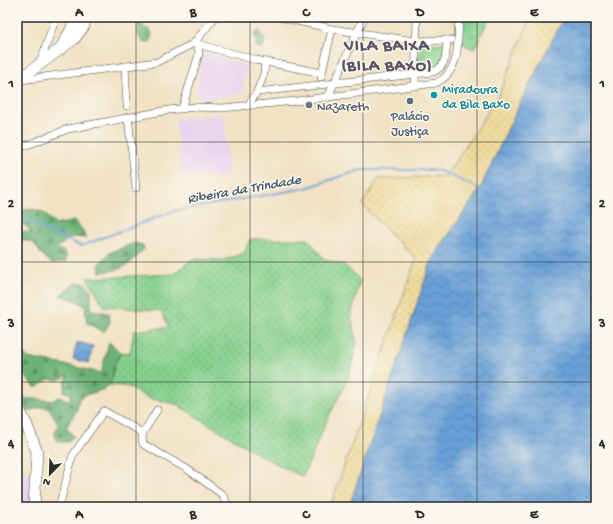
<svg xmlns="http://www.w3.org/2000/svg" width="613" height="524" font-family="'Gochi Hand',sans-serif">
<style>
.built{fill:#e8d2ee}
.grass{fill:url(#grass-dots);stroke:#587e5c}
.forest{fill:url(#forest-firs);stroke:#4c6e52}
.sand{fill:url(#sand-dots);stroke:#8c8264}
.park{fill:url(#park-tufts);stroke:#587e5c}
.water{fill:url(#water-waves);stroke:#4a6580}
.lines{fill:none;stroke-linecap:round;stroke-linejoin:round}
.stream{stroke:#689fd6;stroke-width:2}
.minor-casing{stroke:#494642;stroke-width:8}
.primary-casing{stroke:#494642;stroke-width:12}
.minor{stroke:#fff;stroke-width:7}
.primary{stroke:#fff;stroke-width:11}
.grid{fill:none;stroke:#2b2b2b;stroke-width:1;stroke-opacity:0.55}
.culture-dot{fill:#0f9aa8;stroke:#fbf7ec;stroke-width:1.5}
.service-dot{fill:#5c6f8a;stroke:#fbf7ec;stroke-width:1.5}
.worship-dot{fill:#6b7280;stroke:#fbf7ec;stroke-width:1.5}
.labels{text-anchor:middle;stroke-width:3;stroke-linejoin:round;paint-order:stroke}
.culture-label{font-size:13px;fill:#0d838f;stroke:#fbf7ec;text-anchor:start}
.worship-label{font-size:13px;fill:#5b616d;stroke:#fbf7ec;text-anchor:start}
.service-label{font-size:13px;fill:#4e5e75;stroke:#fbf7ec}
.water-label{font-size:14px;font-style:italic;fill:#43596f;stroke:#fbf7ec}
.district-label{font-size:17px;font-weight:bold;letter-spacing:1px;fill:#585565;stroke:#fbf7ec}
.neatline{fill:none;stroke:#2b2b2b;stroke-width:1.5}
.grid-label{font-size:13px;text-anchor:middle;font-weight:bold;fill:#2b2b2b}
</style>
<defs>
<pattern id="grass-dots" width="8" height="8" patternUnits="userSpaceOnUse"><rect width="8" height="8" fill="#85d08d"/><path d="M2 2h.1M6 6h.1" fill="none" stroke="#6da973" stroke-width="1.8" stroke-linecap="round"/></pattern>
<pattern id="forest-firs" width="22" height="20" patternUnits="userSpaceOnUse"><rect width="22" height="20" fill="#6cb278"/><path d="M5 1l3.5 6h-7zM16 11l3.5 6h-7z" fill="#599163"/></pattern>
<pattern id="sand-dots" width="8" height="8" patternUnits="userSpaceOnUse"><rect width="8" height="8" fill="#eeda9e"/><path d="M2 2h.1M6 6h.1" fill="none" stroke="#cb8" stroke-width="1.8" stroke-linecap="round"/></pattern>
<pattern id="park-tufts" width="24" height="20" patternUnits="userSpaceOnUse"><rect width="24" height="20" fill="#85d08d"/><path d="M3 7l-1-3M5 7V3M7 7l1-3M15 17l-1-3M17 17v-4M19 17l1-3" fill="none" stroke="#6da973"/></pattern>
<pattern id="water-waves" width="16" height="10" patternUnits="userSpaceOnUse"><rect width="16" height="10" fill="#689fd6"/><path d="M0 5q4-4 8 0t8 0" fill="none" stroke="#5682ae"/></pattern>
</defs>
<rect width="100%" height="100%" fill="#fbf7ec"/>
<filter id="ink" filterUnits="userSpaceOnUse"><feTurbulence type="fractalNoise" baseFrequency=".025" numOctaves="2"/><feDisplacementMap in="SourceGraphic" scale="8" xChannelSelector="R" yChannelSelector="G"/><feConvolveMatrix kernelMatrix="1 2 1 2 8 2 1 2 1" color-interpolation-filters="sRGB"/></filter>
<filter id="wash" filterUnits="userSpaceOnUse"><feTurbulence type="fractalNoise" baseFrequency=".012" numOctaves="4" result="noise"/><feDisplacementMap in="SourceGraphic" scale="16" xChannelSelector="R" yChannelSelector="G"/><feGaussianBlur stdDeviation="0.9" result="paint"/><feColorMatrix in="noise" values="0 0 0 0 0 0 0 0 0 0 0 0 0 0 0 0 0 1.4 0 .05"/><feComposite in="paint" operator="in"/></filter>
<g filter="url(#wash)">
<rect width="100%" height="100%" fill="#f1e2c4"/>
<g class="built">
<polygon points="204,52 247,66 242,94 206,99 201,99 198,96 196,92"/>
<polygon points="224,114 229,177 182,177 175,118"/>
<polygon points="17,469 35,476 34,507 17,507"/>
</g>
<path class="grass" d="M250 239H308L325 260 344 265 360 280 351 316 357 344 348 379 327 420 303 477 263 457 176 404 147 398 130 387 109 385C114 373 113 365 121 353L130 352 134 331 169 327 161 311 104 306 87 278 174 274 192 259 224 260 244 253Z"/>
<g class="forest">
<polygon points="141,22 144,28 149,29 152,34 150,42 144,43 138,36 138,24"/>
<polygon points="259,30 265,39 264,45 261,49 256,46 257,40 253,34"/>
<polygon points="32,209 43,212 56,225 74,221 82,229 87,238 72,237 56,248 66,253 66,262 52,263 41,254 34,243 17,238 17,230 32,233 26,226 17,223 17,211"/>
<path d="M134 243 143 245 144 249C127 267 124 270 100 272L99 263 111 252Z"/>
<polygon points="75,283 85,283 91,290 91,310 109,313 110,322 104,332 87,323 85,306 72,299 60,295"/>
<path d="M109 342 121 353C119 357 115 361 114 364 112 371 114 380 108 386 100 393 88 392 79 399L77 409 66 428 74 436 68 442H57L54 435 58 425C50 406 47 403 28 412L17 396V388L26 399H40L52 401 59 397 69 400 72 394 64 392 65 382 68 375 59 380 48 379 36 388 17 369V353L21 350 28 358 71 366 101 373Z"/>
</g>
<polygon class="sand" points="531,17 564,17 523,97 480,189 432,259 349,507 330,507 416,259 362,205 378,179 446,176 498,96"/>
<g class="park">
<polygon points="458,17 490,17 474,49 454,40"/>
<path d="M449 43C449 66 446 75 421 75L419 44Z"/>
</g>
<g class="water">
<polygon points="564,17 596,17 596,507 349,507 432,259 480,189 523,97"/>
<polygon points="77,342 93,346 89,363 73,359"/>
</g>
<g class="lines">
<polyline class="stream" points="17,216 81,246 174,211 306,188 360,170 438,170 480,189"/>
</g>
</g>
<g filter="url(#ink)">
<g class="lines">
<g class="minor-casing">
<g id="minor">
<polyline points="280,17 332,29 415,41 451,40"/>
<polyline points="194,43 256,60 322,73"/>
<polyline points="40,63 56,17"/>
<polyline points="125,66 127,106"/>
<polyline points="321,77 332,29"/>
<polyline points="21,80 157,62 194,43 215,17"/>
<polyline points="415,86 417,17"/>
<polyline points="257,92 264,74 265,62"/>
<polyline points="328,97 364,17"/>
<path d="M247 106 257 92 433 72C447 66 446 54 447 40"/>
<polyline points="182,109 199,54 198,47 194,43"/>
<polyline points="128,117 136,188"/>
<path d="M17 149 68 129 169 110 196 107 222 108 296 101 436 83C462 71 457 41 459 17"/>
<polyline points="143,433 157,410"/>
<polyline points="59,507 73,455 104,411 143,433 142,439 143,444 187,469 223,495 228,507"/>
</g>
</g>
<g class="primary-casing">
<g id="primary">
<polyline points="62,46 71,30 76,17"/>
<polyline points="17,81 74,39 84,26 85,17"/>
<polyline points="17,406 26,423 37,452 34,507"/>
</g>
</g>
<use href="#minor" class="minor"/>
<use href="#primary" class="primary"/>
</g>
</g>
<path class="grid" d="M136 17V507M250 17V507M363 17V507M477 17V507M17 142H596M17 262H596M17 382H596"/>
<circle class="culture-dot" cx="434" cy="95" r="4"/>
<circle class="service-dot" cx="410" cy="101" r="4"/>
<circle class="worship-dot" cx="309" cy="105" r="4"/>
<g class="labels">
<g class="culture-label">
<text x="442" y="93">Miradoura<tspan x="442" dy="15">da Bila Baxo</tspan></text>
</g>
<g class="worship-label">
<text x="317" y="110">Nazareth</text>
</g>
<g class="service-label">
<text x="410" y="120">Palácio<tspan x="410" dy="15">Justiça</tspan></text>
</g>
<g class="water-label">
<text transform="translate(244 188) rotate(-10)" y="5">Ribeira da Trindade</text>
</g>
<g class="district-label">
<text x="387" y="50">VILA BAIXA<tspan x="387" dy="20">(BILA BAXO)</tspan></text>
</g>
</g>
<rect width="613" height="524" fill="none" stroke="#fbf7ec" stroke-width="44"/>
<g transform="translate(50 474) rotate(203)" stroke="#fbf7ec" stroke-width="3" paint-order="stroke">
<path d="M0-3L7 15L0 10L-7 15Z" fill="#2b2b2b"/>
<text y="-6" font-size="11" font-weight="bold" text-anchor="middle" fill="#2b2b2b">N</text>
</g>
<rect x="22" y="22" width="569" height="480" class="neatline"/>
<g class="grid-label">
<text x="79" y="16">A</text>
<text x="193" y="16">B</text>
<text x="306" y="16">C</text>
<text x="420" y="16">D</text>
<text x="534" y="16">E</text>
<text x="11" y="87">1</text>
<text x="602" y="87">1</text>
<text x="11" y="207">2</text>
<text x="602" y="207">2</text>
<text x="11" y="327">3</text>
<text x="602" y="327">3</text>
<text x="11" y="447">4</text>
<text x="602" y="447">4</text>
<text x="79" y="518">A</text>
<text x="193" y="518">B</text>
<text x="306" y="518">C</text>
<text x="420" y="518">D</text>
<text x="534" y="518">E</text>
</g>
</svg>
